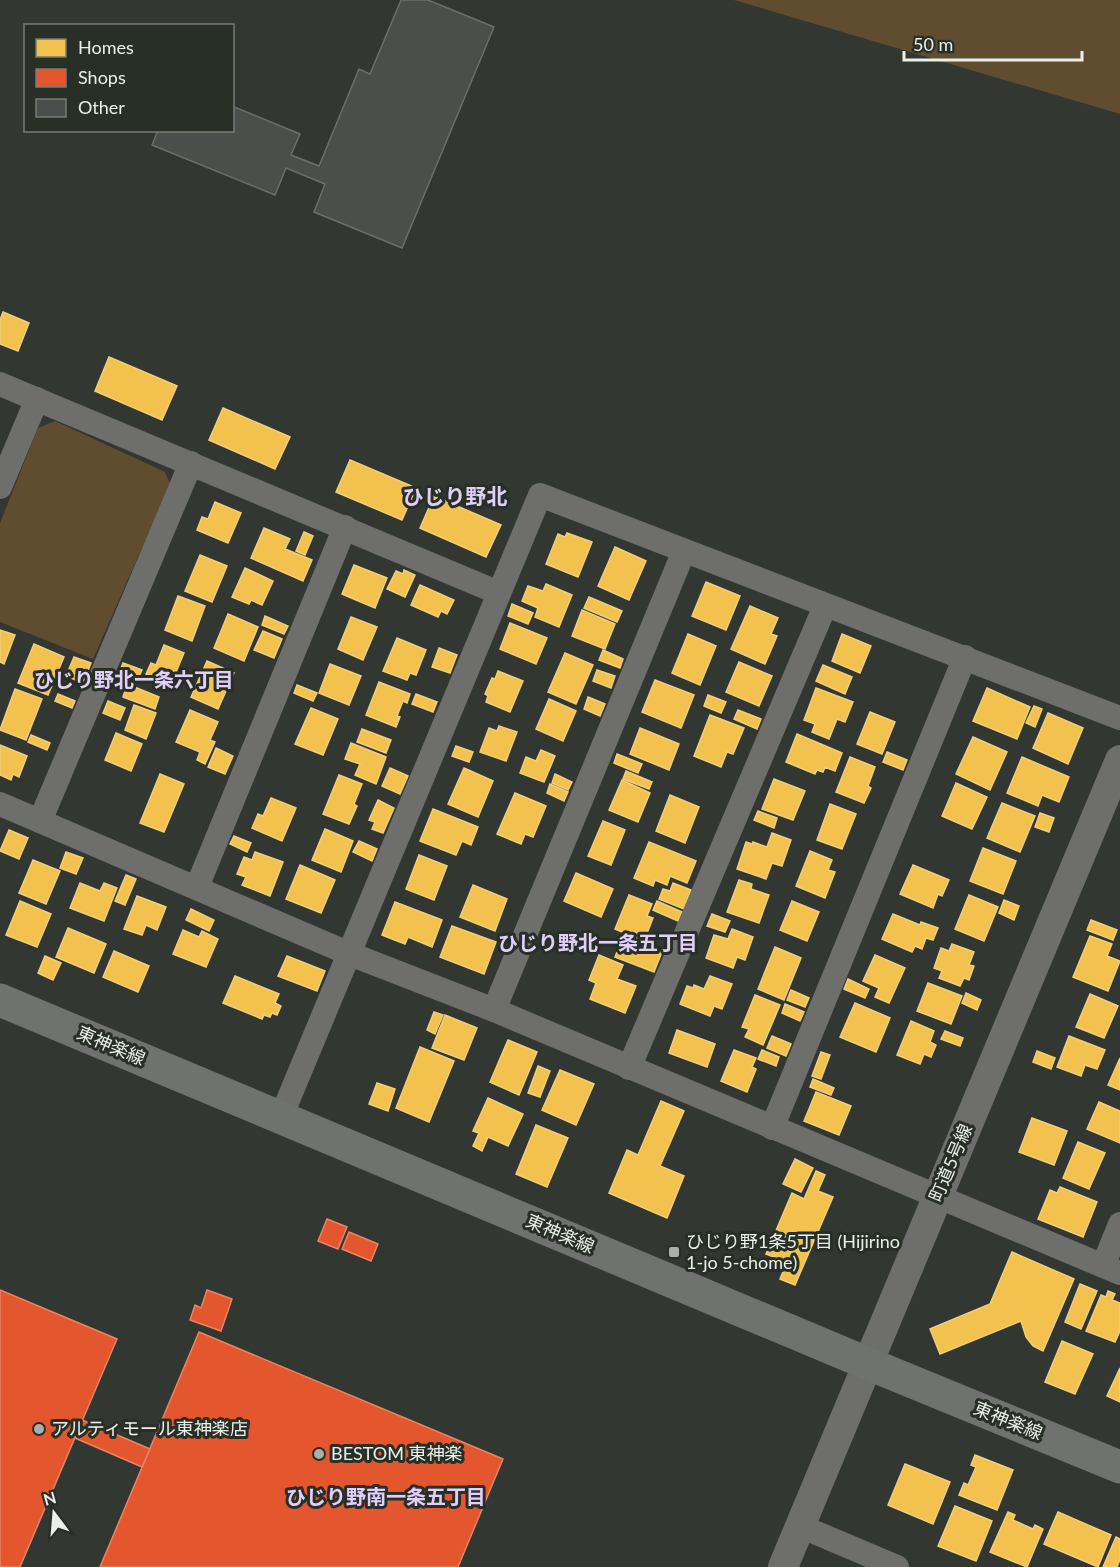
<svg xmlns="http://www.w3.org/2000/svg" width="1120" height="1567" font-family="Lato,'Noto Sans JP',sans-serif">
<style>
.green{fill:#604d2f}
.homes{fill:#f2c14e;stroke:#f0cf7c;stroke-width:1.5}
.shops{fill:#e4572e;stroke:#e68566;stroke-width:1.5}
.building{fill:#4a4f4c;stroke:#6a6f6b;stroke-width:1.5}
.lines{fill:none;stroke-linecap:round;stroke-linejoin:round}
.minor{stroke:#6e6e6d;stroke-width:24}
.tertiary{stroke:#6e6e6d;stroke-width:30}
.secondary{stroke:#6f726e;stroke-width:33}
.poi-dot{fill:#aaafa9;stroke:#282f27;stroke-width:2}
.labels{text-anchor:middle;stroke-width:6;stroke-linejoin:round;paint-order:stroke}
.street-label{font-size:18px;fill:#eaefe9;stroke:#282f27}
.poi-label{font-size:18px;fill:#eaefe9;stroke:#282f27;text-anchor:start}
.neighbourhood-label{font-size:20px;font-weight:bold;fill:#e1cff9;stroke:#282f27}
.quarter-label{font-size:21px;font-weight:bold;fill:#e1cff9;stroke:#282f27}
</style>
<rect width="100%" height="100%" fill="#333732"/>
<g class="green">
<polygon points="734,0 1120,0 1120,114"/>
<polygon points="55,421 165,472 170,484 93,659 0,622 0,523 38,428"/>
</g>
<g class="homes">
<polygon points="3,312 29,323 18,351 0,344 0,320"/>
<polygon points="109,357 177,386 162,420 95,391"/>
<polygon points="223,408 290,437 275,469 209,440"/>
<polygon points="350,460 416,488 402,520 336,492"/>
<polygon points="434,496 501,525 486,557 420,528"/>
<polygon points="215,502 241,513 228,543 197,530 202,517 208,519"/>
<polygon points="264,528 290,539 285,549 312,560 303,581 251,558"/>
<polygon points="304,532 313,536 305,555 296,551"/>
<polygon points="567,533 592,542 578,577 546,564 558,534 565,537"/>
<polygon points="615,547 646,561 629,600 598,586"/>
<polygon points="200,555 227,566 212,602 185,591"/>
<polygon points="354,565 387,578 375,608 342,594"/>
<polygon points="245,568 273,581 262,605 251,600 249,604 232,597"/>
<polygon points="404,570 415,575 405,597 387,589 396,571 403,574"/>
<polygon points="706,582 740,596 726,630 692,616"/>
<polygon points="546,584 572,595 559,627 535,617 538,608 522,601 528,586 543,591"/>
<polygon points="420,585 454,600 447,614 441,611 438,617 411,605"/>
<polygon points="178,596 205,606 192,641 165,630"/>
<polygon points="589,597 622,611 617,622 584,608"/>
<polygon points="512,604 533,613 528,624 508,616"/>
<polygon points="750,606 778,618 771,634 777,636 765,664 731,649"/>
<polygon points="582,610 615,624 605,649 572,636"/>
<polygon points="228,614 258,627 244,661 214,648"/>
<polygon points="265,616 288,626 284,634 262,625"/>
<polygon points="351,617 377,627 363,660 338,649"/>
<polygon points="510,623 547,638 536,664 500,649"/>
<polygon points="0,630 15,635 4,664 0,662"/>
<polygon points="263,631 282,639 274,658 254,650"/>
<polygon points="688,634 716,646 700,685 672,673"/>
<polygon points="842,634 871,646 860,673 832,661"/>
<polygon points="397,638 426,650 416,675 410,673 407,680 383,671"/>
<polygon points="34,644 64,657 48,695 18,683"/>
<polygon points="164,645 184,653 171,684 146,674 151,663 156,665"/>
<polygon points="439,648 457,655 450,673 432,667"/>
<polygon points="603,650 623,659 620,668 599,660"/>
<polygon points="565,653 593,665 576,704 548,692"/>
<polygon points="74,657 91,663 83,683 66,676"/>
<polygon points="207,661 234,673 218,709 191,697"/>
<polygon points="739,662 772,676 759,706 726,692"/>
<polygon points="123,663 142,670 137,681 119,673"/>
<polygon points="330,664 361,676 349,705 319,693"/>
<polygon points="823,665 852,677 845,694 816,681"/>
<polygon points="597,670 615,676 611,688 593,681"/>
<polygon points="498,671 523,681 510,712 486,702 488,696 485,694 492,678 495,679"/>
<polygon points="655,680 694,695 681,728 642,712"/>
<polygon points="379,682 410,694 407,703 403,701 397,716 400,717 396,727 366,715"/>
<polygon points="127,684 159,697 155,709 123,697"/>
<polygon points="297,685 317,693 313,701 294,693"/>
<polygon points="816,688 853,702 845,722 837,719 829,739 812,732 815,724 804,720"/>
<polygon points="987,688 1030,707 1017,739 973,721"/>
<polygon points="15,689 42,699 26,740 0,730"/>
<polygon points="58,694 75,701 72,708 55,701"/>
<polygon points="416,694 437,702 433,712 412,704"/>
<polygon points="708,695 726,702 721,713 704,706"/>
<polygon points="588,697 605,704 600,716 584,709"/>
<polygon points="549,699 576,711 563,741 536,729"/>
<polygon points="108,701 125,708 120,720 103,713"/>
<polygon points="134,705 156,713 146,739 125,730"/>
<polygon points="1034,706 1042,709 1035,727 1026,723"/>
<polygon points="311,708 338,719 323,755 295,744"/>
<polygon points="190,710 218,722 210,740 215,742 205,764 197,760 200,752 176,742"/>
<polygon points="738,710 761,719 757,729 734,719"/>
<polygon points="870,712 895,722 882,754 857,744"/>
<polygon points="1048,713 1083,728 1068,764 1033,748"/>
<polygon points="710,715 744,728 733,754 727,752 721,767 694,756"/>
<polygon points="499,726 517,732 506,761 480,752 489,728 497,731"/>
<polygon points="640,728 679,744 669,770 630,754"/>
<polygon points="362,729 391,740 386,753 357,742"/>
<polygon points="116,733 142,744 131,771 105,760"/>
<polygon points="797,734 842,753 835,771 825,767 823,772 817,770 815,774 786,762"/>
<polygon points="31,735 50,743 47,750 28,742"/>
<polygon points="973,737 1007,752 990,790 956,774"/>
<polygon points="351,743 386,757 376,784 355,775 360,764 345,759"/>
<polygon points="0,745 27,756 19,777 13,774 11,780 0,775"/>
<polygon points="456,746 473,752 469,762 452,756"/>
<polygon points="216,748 233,756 225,774 208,767"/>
<polygon points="541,750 555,756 544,782 520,773 526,757 536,761"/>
<polygon points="887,752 907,760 903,770 883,762"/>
<polygon points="617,754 642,764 638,773 614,763"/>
<polygon points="850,757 875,767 868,786 871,788 864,803 836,792"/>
<polygon points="1022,757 1069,777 1059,802 1042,795 1038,806 1007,793"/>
<polygon points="390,768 408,776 400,794 382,786"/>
<polygon points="464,768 493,781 478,817 448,804"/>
<polygon points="626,771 652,782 649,789 623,779"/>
<polygon points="160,774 184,784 164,832 140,823"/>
<polygon points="555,774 572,782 568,790 552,783"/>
<polygon points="339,775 362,784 354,804 357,806 349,824 323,814"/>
<polygon points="774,779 805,791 793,820 762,809"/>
<polygon points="622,780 650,793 638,822 609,810"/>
<polygon points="956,783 987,797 972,829 942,816"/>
<polygon points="550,784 568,792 564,801 547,793"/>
<polygon points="515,793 546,806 533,837 525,834 521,844 497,834"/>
<polygon points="670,795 699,807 685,843 656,831"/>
<polygon points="271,798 296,808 282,841 252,828 258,814 263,816"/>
<polygon points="378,800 394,808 383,833 372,829 375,822 369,820"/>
<polygon points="1002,803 1035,816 1020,852 987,838"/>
<polygon points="830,804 856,814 842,849 817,840"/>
<polygon points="433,809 478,827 471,845 462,841 456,855 420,841"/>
<polygon points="758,811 777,818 774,828 754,820"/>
<polygon points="1040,813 1054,818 1049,832 1035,827"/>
<polygon points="603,821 625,830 611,865 588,856"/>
<polygon points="325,829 353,841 341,872 312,860"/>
<polygon points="9,830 28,838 19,859 0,851"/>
<polygon points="772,833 791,840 782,866 772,863 766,879 737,869 746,842 752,844 753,842 767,847"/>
<polygon points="234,836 251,843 247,852 230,844"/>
<polygon points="359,841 377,849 372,861 353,852"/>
<polygon points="649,842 696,861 687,883 670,876 667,885 655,880 653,886 634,878"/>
<polygon points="983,848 1016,861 1003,894 970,881"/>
<polygon points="810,851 832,860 828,870 835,872 825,898 796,886"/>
<polygon points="66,852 83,858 76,874 60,868"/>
<polygon points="255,852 283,862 270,896 242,885 246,877 237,874 244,857 252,860"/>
<polygon points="419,855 447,866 434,900 406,889"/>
<polygon points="33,860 60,871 46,904 19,893"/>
<polygon points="300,865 335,880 321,913 286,899"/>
<polygon points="913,865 949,880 942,896 938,894 933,908 900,894"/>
<polygon points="576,873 613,889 601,917 564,901"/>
<polygon points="126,875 136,879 125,905 115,901"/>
<polygon points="739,880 752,884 751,889 769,895 759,923 727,912"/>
<polygon points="80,883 100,891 104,883 117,888 104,921 70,908"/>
<polygon points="673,883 691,890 684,909 659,899 663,889 670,891"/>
<polygon points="473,885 507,899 495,931 460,917"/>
<polygon points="629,895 652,904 647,916 653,918 644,941 615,929"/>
<polygon points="969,895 998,907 984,941 955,929"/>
<polygon points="137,896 166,907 157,930 146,925 142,935 124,929"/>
<polygon points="1004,900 1019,906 1014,920 999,913"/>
<polygon points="20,901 51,914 37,947 6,935"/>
<polygon points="657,901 682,912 678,921 653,910"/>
<polygon points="792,901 819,912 807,941 780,930"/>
<polygon points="395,902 442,920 432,947 408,937 405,944 382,935"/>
<polygon points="191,909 214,920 209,931 186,920"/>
<polygon points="712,914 730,921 725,932 707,926"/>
<polygon points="893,914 920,925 921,922 938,928 933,940 926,938 922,949 915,946 912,952 882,939"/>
<polygon points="1091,920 1117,930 1113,940 1087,930"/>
<polygon points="452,926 496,942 484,974 440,957"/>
<polygon points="68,928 106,944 94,973 56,957"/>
<polygon points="732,929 753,937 745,960 737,957 733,968 706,958 714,935 728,939"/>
<polygon points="183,930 199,937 202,931 218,939 206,967 173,954"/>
<polygon points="1090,936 1112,944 1107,956 1120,961 1108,991 1073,977"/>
<polygon points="623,937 662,952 654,972 615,957"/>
<polygon points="952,944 974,952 969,965 974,966 969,980 964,978 960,986 939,978 942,971 934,968 941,948 949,951"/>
<polygon points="775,947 801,958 784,1000 758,989"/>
<polygon points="114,951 149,966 138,992 103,977"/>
<polygon points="599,955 623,965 617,979 636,986 625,1013 590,999 596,983 589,980"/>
<polygon points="875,955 905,968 889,1003 875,997 879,988 863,981"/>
<polygon points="45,956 61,963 53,980 38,973"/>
<polygon points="287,956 325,971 317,991 278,976"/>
<polygon points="235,976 279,994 275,1003 281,1006 277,1015 272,1013 270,1017 264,1015 262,1019 223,1003"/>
<polygon points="710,976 732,984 722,1009 714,1006 710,1016 680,1004 687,986 693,988 694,985 704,989"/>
<polygon points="848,979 869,989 865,998 844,989"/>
<polygon points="928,983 962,996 951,1024 917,1011"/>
<polygon points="791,990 809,998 805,1007 787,1000"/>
<polygon points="966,993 981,1000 977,1010 962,1003"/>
<polygon points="1090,994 1118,1006 1104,1038 1076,1027"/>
<polygon points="755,995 780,1005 763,1045 745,1037 749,1029 742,1027"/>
<polygon points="855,1003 890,1018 876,1052 840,1037"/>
<polygon points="785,1004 804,1012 800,1021 782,1013"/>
<polygon points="434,1012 443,1015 435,1034 427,1030"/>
<polygon points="445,1015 477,1028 464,1060 432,1048"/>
<polygon points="911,1021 934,1031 930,1042 936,1045 931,1057 924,1054 920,1064 897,1055"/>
<polygon points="677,1030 715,1044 707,1067 669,1053"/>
<polygon points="945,1031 963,1038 960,1046 941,1039"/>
<polygon points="772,1036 791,1044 786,1056 767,1048"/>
<polygon points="1069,1036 1105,1050 1097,1069 1085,1065 1081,1076 1057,1067"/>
<polygon points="508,1040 537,1052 519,1095 490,1082"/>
<polygon points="420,1047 454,1061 429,1122 396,1108"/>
<polygon points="734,1050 756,1058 752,1067 756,1069 747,1092 721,1081"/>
<polygon points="762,1050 779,1057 776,1066 758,1059"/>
<polygon points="1037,1051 1055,1058 1051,1069 1033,1062"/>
<polygon points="821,1052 830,1055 821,1079 812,1076"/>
<polygon points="1120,1058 1120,1090 1108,1085"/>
<polygon points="538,1066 550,1071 540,1097 528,1093"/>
<polygon points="560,1070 594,1084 576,1125 542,1110"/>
<polygon points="813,1079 834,1088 831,1095 810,1087"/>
<polygon points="377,1083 395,1089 388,1111 369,1104"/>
<polygon points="816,1092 851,1106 839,1135 804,1121"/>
<polygon points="488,1098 523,1114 508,1146 488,1137 482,1151 473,1146 479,1133 473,1131"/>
<polygon points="661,1101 684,1111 660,1166 684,1176 667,1218 609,1193 627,1150 638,1155"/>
<polygon points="1099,1102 1120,1111 1120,1143 1087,1129"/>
<polygon points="1032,1118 1067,1131 1054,1165 1019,1152"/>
<polygon points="536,1125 568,1138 547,1187 516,1174"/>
<polygon points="1078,1142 1105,1153 1089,1189 1063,1178"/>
<polygon points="795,1159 813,1168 801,1192 783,1184"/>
<polygon points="816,1171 825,1175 818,1191 833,1197 795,1285 780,1279 787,1262 766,1254 792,1193 804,1199"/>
<polygon points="1060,1187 1097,1202 1083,1237 1038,1219 1050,1190 1057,1193"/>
<polygon points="1012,1252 1074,1279 1043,1351 1033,1346 1026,1337 1021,1321 940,1354 930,1329 990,1304"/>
<polygon points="1080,1284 1097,1291 1081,1329 1065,1322"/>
<polygon points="1108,1291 1115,1294 1112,1300 1120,1303 1120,1331 1115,1342 1086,1331 1101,1295 1106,1297"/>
<polygon points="1062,1341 1093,1354 1075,1394 1045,1382"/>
<polygon points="1120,1368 1120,1402 1107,1396"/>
<polygon points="975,1455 1013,1470 997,1510 959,1495 964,1483 968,1485 976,1467 971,1465"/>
<polygon points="905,1464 950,1482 933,1524 888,1505"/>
<polygon points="955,1506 992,1521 976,1561 938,1546"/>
<polygon points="1008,1512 1015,1515 1013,1520 1033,1529 1035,1525 1043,1529 1027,1567 990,1552"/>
<polygon points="1058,1512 1111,1535 1098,1567 1044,1544"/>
<polygon points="1116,1537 1120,1539 1120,1559 1117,1567 1103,1567"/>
</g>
<g class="shops">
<polygon points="327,1219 347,1227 338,1249 318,1241"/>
<polygon points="349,1232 378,1244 371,1261 342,1249"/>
<polygon points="0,1290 117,1339 20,1567 0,1567"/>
<polygon points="207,1290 232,1299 221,1331 190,1320 195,1305 201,1308"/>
<polygon points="199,1332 503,1459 458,1567 100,1567"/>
<polygon points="82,1420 150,1449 142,1467 75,1438"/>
</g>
<polygon class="building" points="401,0 428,0 494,27 402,248 314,212 325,184 286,168 275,195 152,145 158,130 232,130 232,106 300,134 291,155 319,166 359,69 370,74"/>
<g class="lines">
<g class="minor">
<polyline points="0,384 499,593"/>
<polyline points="0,487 37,399"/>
<polyline points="0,804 350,954 494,1010 1120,1273"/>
<polyline points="40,821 191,463"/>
<polyline points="197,887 345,527"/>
<polyline points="494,1010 684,551"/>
<polyline points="629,1068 825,606"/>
<polyline points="281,1117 540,495 1120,718"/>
<polyline points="772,1128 965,657"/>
<polyline points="1103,1266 1120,1224"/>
<polyline points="800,1526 897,1567"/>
</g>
<polyline class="tertiary" points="783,1567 1120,760"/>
<polyline class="secondary" points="0,1000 869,1364 1120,1467"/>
</g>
<g class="poi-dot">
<rect x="668" y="1246" width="12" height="12" rx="3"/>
<circle cx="39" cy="1429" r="6"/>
<circle cx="319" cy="1454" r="6"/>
</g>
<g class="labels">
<g class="street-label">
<text transform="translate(111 1046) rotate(23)" y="6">東神楽線</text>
<text transform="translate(951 1163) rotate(-67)" y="6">町道5号線</text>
<text transform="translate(560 1234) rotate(23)" y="6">東神楽線</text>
<text transform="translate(1008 1421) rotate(22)" y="6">東神楽線</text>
</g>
<g class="poi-label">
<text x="686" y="1248">ひじり野1条5丁目 (Hijirino<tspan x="686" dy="21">1-jo 5-chome)</tspan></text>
<text x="51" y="1435">アルティモール東神楽店</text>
<text x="331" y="1460">BESTOM 東神楽</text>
</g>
<g class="neighbourhood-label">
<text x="134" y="687">ひじり野北一条六丁目</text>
<text x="598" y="950">ひじり野北一条五丁目</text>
<text x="386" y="1504">ひじり野南一条五丁目</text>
</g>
<g class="quarter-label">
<text x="455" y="504">ひじり野北</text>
</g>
</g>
<rect x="24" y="24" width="210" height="108" fill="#282f27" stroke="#767c75" stroke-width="1.5"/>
<rect x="36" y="39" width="30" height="18" fill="#f2c14e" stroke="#767c75" stroke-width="1.5"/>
<text x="78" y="54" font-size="18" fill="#eaefe9">Homes</text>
<rect x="36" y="69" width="30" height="18" fill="#e4572e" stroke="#767c75" stroke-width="1.5"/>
<text x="78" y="84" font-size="18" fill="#eaefe9">Shops</text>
<rect x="36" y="99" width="30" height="18" fill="#4a4f4c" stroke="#767c75" stroke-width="1.5"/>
<text x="78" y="114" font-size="18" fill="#eaefe9">Other</text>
<g transform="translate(54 1513) rotate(344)" stroke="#282f27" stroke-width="4.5" paint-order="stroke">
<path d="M0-4.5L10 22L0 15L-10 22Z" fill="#eaefe9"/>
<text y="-9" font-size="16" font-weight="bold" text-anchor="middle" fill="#eaefe9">N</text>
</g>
<path d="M904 51v9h178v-9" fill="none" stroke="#eaefe9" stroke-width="3"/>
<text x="913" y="51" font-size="18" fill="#eaefe9" stroke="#282f27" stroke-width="4.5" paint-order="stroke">50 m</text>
</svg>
